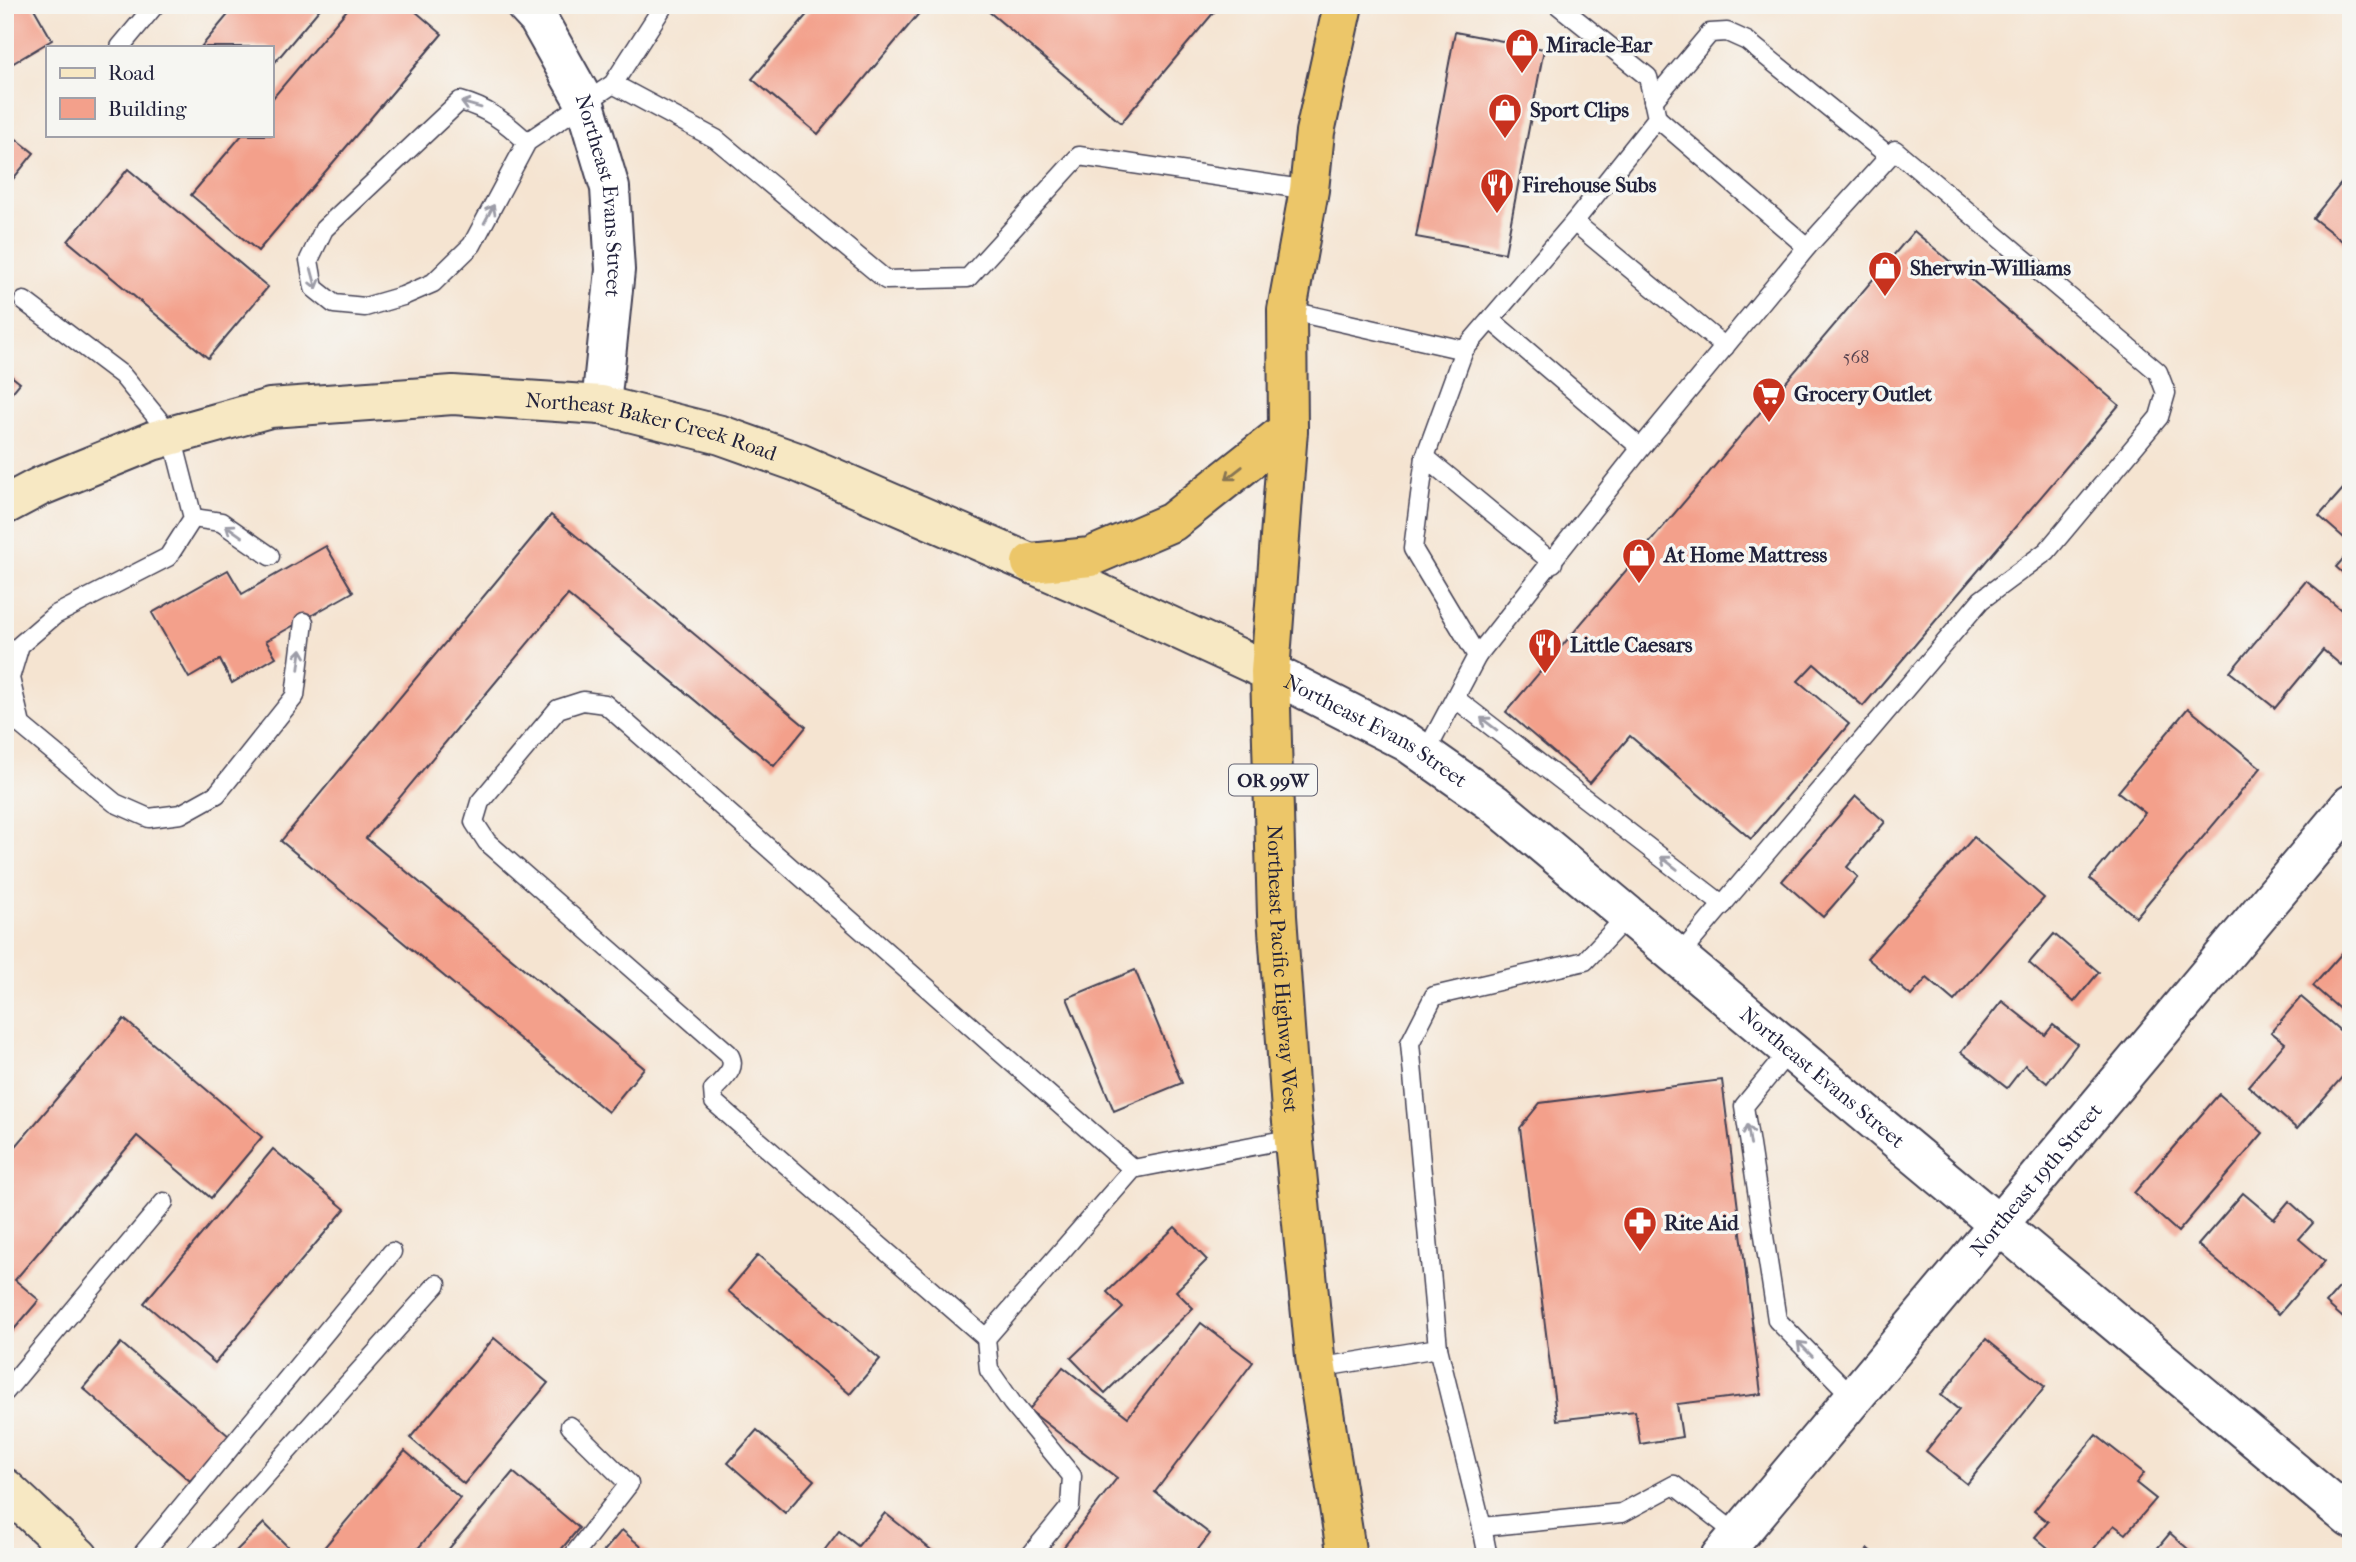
<svg xmlns="http://www.w3.org/2000/svg" width="2356" height="1562" font-family="'IM FELL French Canon',serif">
<style>
.building{fill:#f3a08b}
.lines{fill:none;stroke-linecap:round;stroke-linejoin:round}
.service-casing{stroke:#423f52;stroke-width:21}
.tertiary-casing{stroke:#423f52;stroke-width:42}
.secondary-casing{stroke:#423f52;stroke-width:42}
.trunk-casing{stroke:#423f52;stroke-width:42}
.service{stroke:#fff;stroke-width:18}
.tertiary{stroke:#fff;stroke-width:38}
.secondary{stroke:#f7e8c3;stroke-width:38}
.trunk{stroke:#ecc669;stroke-width:38}
.oneway{stroke:#9c9ca7}
.oneway2{stroke:#877452}
.labels{text-anchor:middle;stroke-width:7;stroke-linejoin:round;paint-order:stroke}
.number-label{font-size:18px;fill:#56424f}
.shield{fill:#f6f6f2;stroke:#626272;stroke-width:2}
.shield-label{font-size:19px;font-weight:bold;fill:#22223b}
.poi-label{font-size:21px;font-weight:bold;fill:#22223b;stroke:#f6f6f2;text-anchor:start}
.street-label{font-size:21px;fill:#22223b;stroke:#f6f6f2}
</style>
<rect width="100%" height="100%" fill="#f6f6f2"/>
<filter id="ink" filterUnits="userSpaceOnUse"><feTurbulence type="fractalNoise" baseFrequency=".0143" numOctaves="2"/><feDisplacementMap in="SourceGraphic" scale="14" xChannelSelector="R" yChannelSelector="G"/><feConvolveMatrix kernelMatrix="1 2 1 2 8 2 1 2 1" color-interpolation-filters="sRGB"/></filter>
<filter id="wash" filterUnits="userSpaceOnUse"><feTurbulence type="fractalNoise" baseFrequency=".00686" numOctaves="4" result="noise"/><feDisplacementMap in="SourceGraphic" scale="28" xChannelSelector="R" yChannelSelector="G"/><feGaussianBlur stdDeviation="1.57" result="paint"/><feColorMatrix in="noise" values="0 0 0 0 0 0 0 0 0 0 0 0 0 0 0 0 0 1.4 0 .05"/><feComposite in="paint" operator="in"/></filter>
<g filter="url(#wash)">
<rect width="100%" height="100%" fill="#f5e4d1"/>
<g id="blocks">
<g class="building">
<polygon points="5,5 32,5 52,40 5,68"/>
<polygon points="236,5 323,5 271,67 271,47 201,47"/>
<polygon points="351,5 408,5 442,34 258,251 191,195 242,135 271,135 271,100"/>
<polygon points="815,5 926,5 818,134 752,79"/>
<polygon points="981,5 1220,5 1121,123"/>
<polygon points="1455,32 1544,49 1505,253 1416,237"/>
<polygon points="5,130 34,153 5,189"/>
<polygon points="128,169 268,287 208,358 68,241"/>
<polygon points="2351,171 2351,248 2313,218"/>
<polygon points="1914,231 2119,405 1863,706 1814,664 1798,681 1849,724 1751,839 1630,736 1590,783 1506,712"/>
<polygon points="5,371 20,383 5,401"/>
<polygon points="2351,480 2351,544 2319,516"/>
<polygon points="551,515 806,727 774,766 568,595 366,838 644,1068 608,1112 281,841"/>
<polygon points="326,546 353,592 266,641 276,657 232,683 220,660 189,678 152,613 228,570 242,594"/>
<polygon points="2351,550 2351,580 2336,567"/>
<polygon points="2306,581 2351,618 2351,653 2341,665 2323,650 2275,708 2230,672"/>
<polygon points="2188,708 2261,768 2136,917 2090,879 2145,813 2118,792"/>
<polygon points="1856,796 1885,822 1847,867 1858,877 1823,917 1782,881"/>
<polygon points="1974,837 2044,898 1954,1001 1927,978 1911,996 1867,958"/>
<polygon points="2054,934 2099,972 2074,1002 2029,963"/>
<polygon points="2351,943 2351,1019 2313,986"/>
<polygon points="1135,970 1182,1083 1114,1111 1067,998"/>
<polygon points="2301,997 2351,1040 2351,1067 2297,1129 2248,1086 2285,1043 2271,1032"/>
<polygon points="2002,1001 2045,1035 2053,1025 2077,1044 2047,1083 2025,1065 2007,1088 1961,1052"/>
<polygon points="124,1019 262,1137 211,1198 137,1136 15,1280 39,1300 5,1340 5,1159"/>
<polygon points="1722,1080 1761,1394 1677,1404 1682,1437 1640,1444 1635,1411 1557,1420 1520,1128 1540,1103"/>
<polygon points="2219,1094 2263,1133 2178,1232 2134,1193"/>
<polygon points="273,1149 345,1209 215,1363 144,1303"/>
<polygon points="2243,1193 2274,1219 2289,1201 2313,1223 2299,1239 2325,1261 2279,1314 2198,1245"/>
<polygon points="1175,1227 1207,1260 1176,1291 1193,1308 1105,1393 1071,1358 1123,1308 1107,1292"/>
<polygon points="758,1255 880,1359 850,1394 728,1291"/>
<polygon points="2351,1274 2351,1325 2326,1303"/>
<polygon points="1201,1323 1253,1362 1155,1492 1210,1534 1192,1557 1056,1557 1117,1478 1029,1410 1063,1367 1128,1417"/>
<polygon points="494,1338 548,1383 464,1484 410,1438"/>
<polygon points="1986,1339 2045,1387 1967,1484 1926,1451 1959,1410 1941,1395"/>
<polygon points="121,1343 229,1436 190,1481 83,1388"/>
<polygon points="757,1430 814,1480 785,1513 728,1463"/>
<polygon points="2096,1435 2144,1473 2136,1483 2156,1499 2126,1534 2114,1525 2087,1557 2059,1557 2035,1537 2048,1522 2034,1511"/>
<polygon points="405,1451 460,1498 411,1557 329,1557 322,1550"/>
<polygon points="513,1472 579,1528 555,1557 442,1557"/>
<polygon points="885,1513 940,1557 829,1557 823,1552 839,1531 858,1546"/>
<polygon points="264,1523 298,1557 230,1557"/>
<polygon points="622,1530 653,1557 599,1557"/>
<polygon points="2170,1533 2197,1557 2150,1557"/>
<polygon points="1868,1549 1877,1557 1861,1557"/>
</g>
</g>
</g>
<g filter="url(#ink)">
<use href="#blocks" fill-opacity="0" stroke="#423f52" stroke-width="2"/>
<g class="lines">
<g class="service-casing">
<g id="service">
<polyline points="120,47 155,5"/>
<polyline points="613,84 716,139 886,280 968,278 1079,156 1309,190"/>
<polyline points="1653,101 1710,33 1727,32 1747,41 1889,156"/>
<polyline points="1657,118 1807,247"/>
<path d="M527 142C507 123 487 108 460 101L324 229 309 260 314 288 334 304 365 307 403 296 433 283 472 245 527 142 613 84 664 5"/>
<polyline points="1574,222 1725,347"/>
<polyline points="24,301 122,375 172,436 193,518 168,557 55,615 20,645 10,678 21,725 115,803 149,818 181,814 217,794 295,696 304,622"/>
<polyline points="1287,310 1464,350"/>
<polyline points="1491,320 1641,448"/>
<polyline points="1425,457 1553,563"/>
<polyline points="193,518 221,522 270,556"/>
<polyline points="1477,656 1641,448 1807,247 1895,150 2158,372 2166,393 2159,417 2047,551 1981,600 1678,957"/>
<polyline points="1456,699 1723,905"/>
<polyline points="1425,754 1477,656 1413,549 1425,457 1464,350 1574,222 1657,118 1648,77 1558,5"/>
<polyline points="1789,1051 1744,1106 1777,1320 1853,1397"/>
<path d="M986 1338 714 1102 713 1090C724 1078 739 1068 728 1053L487 842 474 822 480 802 558 709 583 701 605 704 1133 1169"/>
<polyline points="1438,1348 1482,1527 1622,1513 1674,1485 1738,1535"/>
<polyline points="1317,1368 1438,1348 1410,1043 1434,996 1585,961 1628,915"/>
<polyline points="5,1392 164,1202"/>
<polyline points="570,1426 629,1484 572,1557"/>
<polyline points="1482,1527 1488,1557"/>
<polyline points="140,1557 392,1252"/>
<polyline points="193,1557 437,1284"/>
<polyline points="1029,1557 1070,1507 1072,1476 1012,1403 989,1370 986,1338 1133,1169 1294,1138"/>
</g>
</g>
<g class="tertiary-casing">
<g id="tertiary">
<path id="s1" d="M525 5 538 19 584 101 610 188 615 270 601 405"/>
<path id="s2" d="M1270 672 1407 742 1495 804 2351 1519"/>
<path id="s3" d="M1720 1557 2351 804"/>
</g>
</g>
<g class="secondary-casing">
<g id="secondary">
<path id="s4" d="M5 505 39 487 152 441 270 408 453 395 601 405 721 435 797 462 1099 593 1270 672"/>
<polyline points="5,1488 79,1557"/>
</g>
</g>
<g class="trunk-casing">
<g id="trunk">
<path id="s5" d="M1343 5 1315 132 1309 190 1287 310 1288 430 1270 672 1277 916 1291 1111 1315 1356 1347 1557"/>
<polyline points="1031,563 1090,557 1172,522 1288,430"/>
</g>
</g>
<use href="#service" class="service"/>
<use href="#tertiary" class="tertiary"/>
<use href="#secondary" class="secondary"/>
<use href="#trunk" class="trunk"/>
</g>
<defs><path id="oneway-shaft" d="M-6 0H5M1.5-3L5.5 0L1.5 3" fill="none" stroke-width="1.6" stroke-linecap="round" stroke-linejoin="round" transform="scale(1.75)"/></defs>
<g class="oneway">
<use href="#oneway-shaft" transform="translate(471 105) rotate(-164)"/>
<use href="#oneway-shaft" transform="translate(489 214) rotate(-62)"/>
<use href="#oneway-shaft" transform="translate(314 279) rotate(75)"/>
<use href="#oneway-shaft" transform="translate(234 531) rotate(-145)"/>
<use href="#oneway-shaft" transform="translate(300 659) rotate(-83)"/>
<use href="#oneway-shaft" transform="translate(1489 724) rotate(-142)"/>
<use href="#oneway-shaft" transform="translate(1669 863) rotate(-142)"/>
<use href="#oneway-shaft" transform="translate(1749 1135) rotate(-99)"/>
<use href="#oneway-shaft" transform="translate(1805 1349) rotate(-135)"/>
</g>
<use class="oneway2" href="#oneway-shaft" transform="translate(1234 473) rotate(142)"/>
</g>
<defs>
<g id="shop-pin" transform="scale(1.75)"><path d="M0 17L-7.5 6A9.5 9.5 0 1 1 7.5 6Z" fill="#c8321e" stroke="#f6f6f2"/><path d="M-5-2.5h2.3a2.7 3.5 0 0 1 5.4 0H5L5.5 6h-11ZM-1.5-2.5h3a1.5 2.3 0 0 0-3 0Z" fill="#fff"/></g>
<g id="restaurant-pin" transform="scale(1.75)"><path d="M0 17L-7.5 6A9.5 9.5 0 1 1 7.5 6Z" fill="#c8321e" stroke="#f6f6f2"/><path d="M-5-6h1v4h1v-4h1v4h1v-4h1v5L-1.5 .5V6h-2V.5L-5-1ZM5-6V6H3V1.5H1.5Q1.5-4 5-6Z" fill="#fff"/></g>
<g id="supermarket-pin" transform="scale(1.75)"><path d="M0 17L-7.5 6A9.5 9.5 0 1 1 7.5 6Z" fill="#c8321e" stroke="#f6f6f2"/><path d="M-6-5.5h2.5l.6 2H6L4.5 2H-2.5L-4.4-4H-6ZM-1.5 3.2a1.3 1.3 0 1 0 .1 0ZM3 3.2a1.3 1.3 0 1 0 .1 0Z" fill="#fff"/></g>
<g id="pharmacy-pin" transform="scale(1.75)"><path d="M0 17L-7.5 6A9.5 9.5 0 1 1 7.5 6Z" fill="#c8321e" stroke="#f6f6f2"/><path d="M-2-6h4v4h4v4h-4v4h-4v-4h-4v-4h4Z" fill="#fff"/></g>
</defs>
<g fill-rule="evenodd">
<use href="#shop-pin" x="1522" y="45"/>
<use href="#shop-pin" x="1505" y="110"/>
<use href="#restaurant-pin" x="1497" y="185"/>
<use href="#shop-pin" x="1885" y="268"/>
<use href="#supermarket-pin" x="1769" y="394"/>
<use href="#shop-pin" x="1639" y="555"/>
<use href="#restaurant-pin" x="1545" y="645"/>
<use href="#pharmacy-pin" x="1640" y="1223"/>
</g>
<g class="labels">
<g class="number-label">
<text x="1856" y="363">568</text>
</g>
<rect class="shield" x="1229" y="764.5" width="88" height="31" rx="5"/>
<g class="shield-label">
<text x="1273" y="787">OR 99W</text>
</g>
<g class="poi-label">
<text x="1546" y="52">Miracle-Ear</text>
<text x="1530" y="117">Sport Clips</text>
<text x="1522" y="192">Firehouse Subs</text>
<text x="1910" y="275">Sherwin-Williams</text>
<text x="1794" y="401">Grocery Outlet</text>
<text x="1664" y="562">At Home Mattress</text>
<text x="1570" y="652">Little Caesars</text>
<text x="1664" y="1230">Rite Aid</text>
</g>
<g class="street-label">
<text dy="7" stroke="none"><textPath href="#s1" startOffset="210">Northeast Evans Street</textPath></text>
<text dy="7" stroke="none"><textPath href="#s4" startOffset="668">Northeast Baker Creek Road</textPath></text>
<text dy="7" stroke="none"><textPath href="#s2" startOffset="121">Northeast Evans Street</textPath></text>
<text dy="7" stroke="none"><textPath href="#s5" startOffset="970">Northeast Pacific Highway West</textPath></text>
<text dy="7" stroke="none"><textPath href="#s2" startOffset="688">Northeast Evans Street</textPath></text>
<text dy="7" stroke="none"><textPath href="#s3" startOffset="492">Northeast 19th Street</textPath></text>
</g>
</g>
<rect width="2356" height="1562" fill="none" stroke="#f6f6f2" stroke-width="28"/>
<rect x="46" y="46" width="228" height="91" fill="#f6f6f2" stroke="#a1a1a9" stroke-width="2"/>
<rect x="60" y="68" width="35" height="10" fill="#f7e8c3" stroke="#a1a1a9" stroke-width="2"/>
<text x="108" y="80" font-size="21" fill="#22223b">Road</text>
<rect x="60" y="98" width="35" height="21" fill="#f3a08b" stroke="#a1a1a9" stroke-width="2"/>
<text x="108" y="116" font-size="21" fill="#22223b">Building</text>
</svg>
